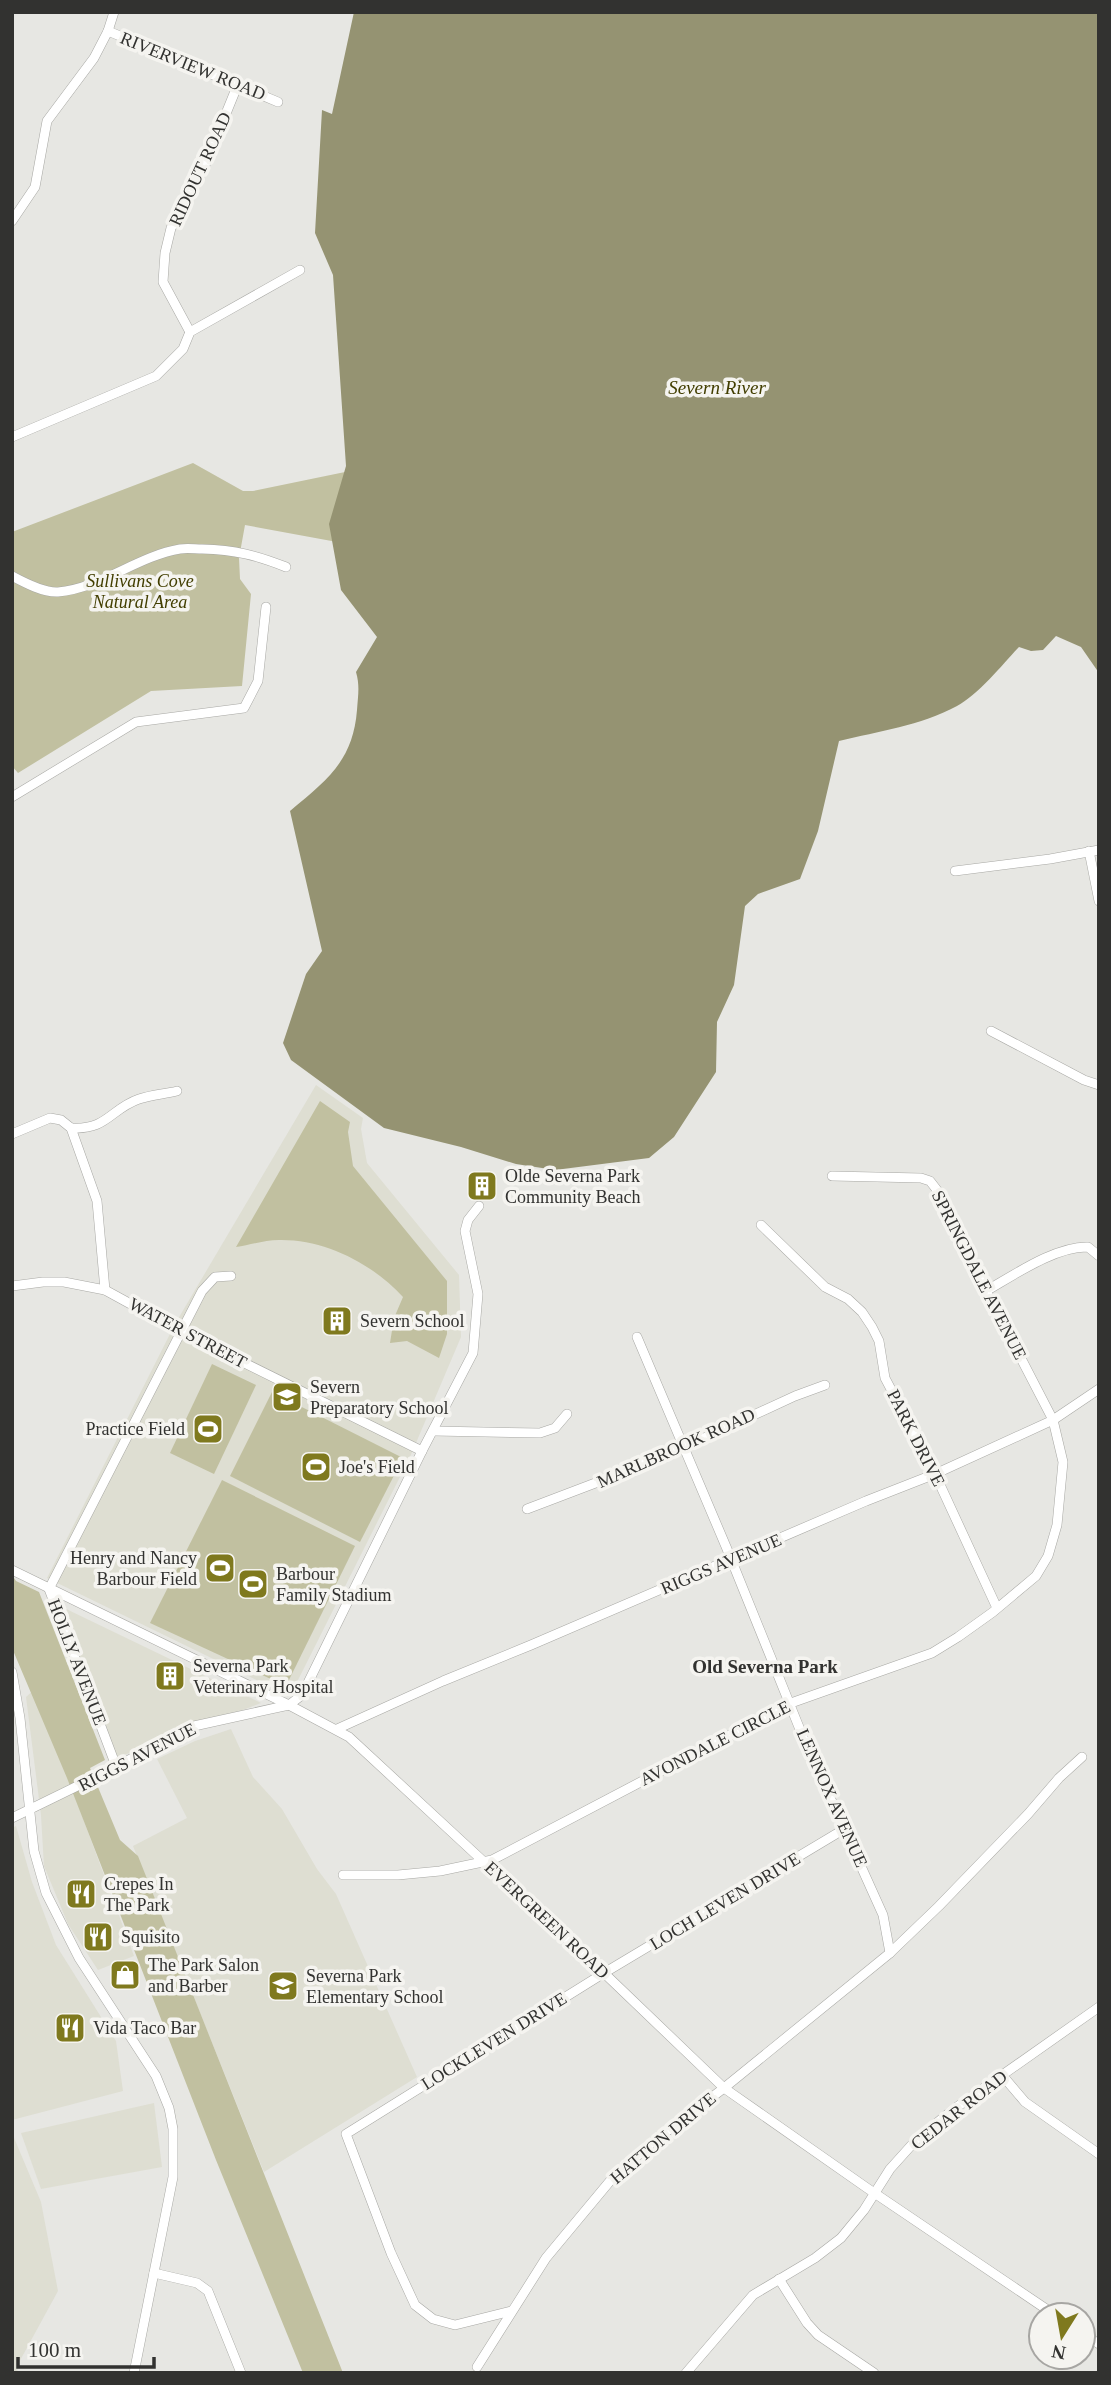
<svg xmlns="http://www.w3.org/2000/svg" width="1111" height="2385" font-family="'Times New Roman',serif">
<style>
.built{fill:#deded2}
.green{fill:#c1c0a0}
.water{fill:#959372}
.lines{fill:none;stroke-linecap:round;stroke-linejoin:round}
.minor-casing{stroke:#a8a8a4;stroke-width:10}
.minor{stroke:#fff;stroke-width:9}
.labels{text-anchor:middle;stroke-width:7;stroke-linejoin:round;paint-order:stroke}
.street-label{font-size:18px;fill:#323230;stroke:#f5f4f0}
.park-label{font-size:18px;font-style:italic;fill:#423e00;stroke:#f5f4f0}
.poi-label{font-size:18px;fill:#323230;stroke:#f5f4f0;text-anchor:start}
.water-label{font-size:19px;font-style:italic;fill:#423e00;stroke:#f5f4f0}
.neighbourhood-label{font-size:19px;font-weight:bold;fill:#323230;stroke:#f5f4f0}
</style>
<rect width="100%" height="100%" fill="#e7e7e3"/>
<g class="built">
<polygon points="316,1085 363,1118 361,1129 367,1163 459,1275 461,1337 410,1457 291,1694 286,1695 276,1691 276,1686 267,1685 47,1578 175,1324"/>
<polygon points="60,1606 261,1703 116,1758"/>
<polygon points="35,1689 134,1956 98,1970 68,1924 44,1866 41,1815 26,1697"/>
<polygon points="231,1729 253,1777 282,1809 317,1869 336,1894 417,2077 264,2172 133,1846 187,1818 157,1759 195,1741"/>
<polygon points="16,1826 32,1882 56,1945 116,2041 123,2091 12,2120 12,1828"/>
<polygon points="154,2103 162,2167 41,2189 21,2133"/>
<polygon points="12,2133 41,2202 58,2291 17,2366 18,2373 12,2373"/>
</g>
<g class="green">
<polygon points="193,463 243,491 253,491 345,472 337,542 245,525 239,558 240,579 251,594 242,686 151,691 18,773 12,766 12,532"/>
<path d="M320 1101 350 1122 348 1132 353 1166 447 1281V1334L439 1358 407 1341 390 1343 394 1318 403 1297C373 1264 325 1239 279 1240 265 1240 250 1245 236 1247Z"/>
<polygon points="212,1364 256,1385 214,1474 170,1453"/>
<polygon points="272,1392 403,1458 360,1542 230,1476"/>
<polygon points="222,1480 355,1546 286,1686 150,1623"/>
<polygon points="12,1575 16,1581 39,1592 105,1760 90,1768 120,1840 138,1856 343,2373 303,2373 216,2160 67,1778 12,1648"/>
</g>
<path class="water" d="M354 12H1099V673L1081 647 1056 636 1043 650 1031 651 1019 647C1003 664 978 695 957 706 920 726 879 731 839 741L818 831 800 879 758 894 745 906 734 985 717 1022 716 1072 674 1137 649 1158 555 1170 516 1164 461 1147 384 1128 291 1060 283 1043 306 974 322 951 290 811C327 780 353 761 357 710 358 695 360 686 356 672L377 637 341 590 329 524 346 466 333 275 315 233 322 110 332 114Z"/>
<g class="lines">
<g class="minor-casing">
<g id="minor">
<polyline points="108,31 278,102"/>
<polyline points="12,221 35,187 47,121 94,58 108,31 114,12"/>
<polyline points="190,332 163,282 165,253 171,228 203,170 238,84"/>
<polyline points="12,437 156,376 183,349 190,332 300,270"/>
<path d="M12 576C25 583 44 593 58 592 101 588 138 556 180 549 187 548 195 549 202 549 235 550 256 555 286 567"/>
<polyline points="12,797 136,722 244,708 258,681 266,607"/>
<polyline points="1089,851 1099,901"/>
<polyline points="955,871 1050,859 1099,850"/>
<polyline points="991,1031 1084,1080 1099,1085"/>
<path d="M71 1128C108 1130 110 1109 139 1099 151 1095 165 1094 177 1091"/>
<polyline points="12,1134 50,1118 61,1120 71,1128 97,1201 105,1290"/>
<polyline points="761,1225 825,1287 848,1299 862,1312 872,1327 879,1341 885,1378 930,1463 997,1608"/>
<polyline points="12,1286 43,1282 64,1282 105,1290 180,1331 422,1451"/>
<path d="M986 1291C1014 1275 1056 1246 1088 1247L1099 1256"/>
<polyline points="637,1337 727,1549 805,1742 883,1915 890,1953"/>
<polyline points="434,1431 540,1433 555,1428 567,1414"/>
<polyline points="527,1509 598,1482 646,1458 693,1443 795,1396 825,1385"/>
<polyline points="12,1570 289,1705 349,1737 604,1973 724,2088 867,2188 1055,2315"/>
<polyline points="12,1672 20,1718 34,1851 46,1893 79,1958 156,2076 169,2108 173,2129 173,2177 134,2373"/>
<polyline points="337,1729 443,1681 531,1645 866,1501 935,1474 1053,1420 1099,1389"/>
<polyline points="116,1766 49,1589 202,1291 215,1277 231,1276"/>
<polyline points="12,1818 100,1775 194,1726 289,1705 302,1695 422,1451 473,1353 478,1294 465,1231 468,1220 479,1206"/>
<polyline points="343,1875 398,1875 440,1871 492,1860 791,1703 932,1653 958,1637 993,1612 1036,1576 1048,1556 1057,1525 1063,1462 1053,1420 955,1231 937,1190 930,1181 921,1178 832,1176"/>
<polyline points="1002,2075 1025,2102 1099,2154"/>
<polyline points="154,2273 197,2283 208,2291 241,2373"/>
<polyline points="779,2279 807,2323 818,2335 874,2373"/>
<polyline points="511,2311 455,2325 433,2319 415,2305 391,2253 346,2134 604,1973 846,1828"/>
<polyline points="1083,2334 1099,2344"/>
<polyline points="477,2367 546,2258 615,2175 654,2141 724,2088 890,1953 939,1906 1028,1814 1059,1778 1082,1757"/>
<polyline points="686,2373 753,2295 815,2258 841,2238 864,2210 890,2169 917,2139 954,2109 1099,2007"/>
</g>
</g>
<use href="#minor" class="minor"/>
</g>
<defs>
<g id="building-square" transform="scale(1.575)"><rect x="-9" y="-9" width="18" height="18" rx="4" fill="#7f791e" stroke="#f5f4f0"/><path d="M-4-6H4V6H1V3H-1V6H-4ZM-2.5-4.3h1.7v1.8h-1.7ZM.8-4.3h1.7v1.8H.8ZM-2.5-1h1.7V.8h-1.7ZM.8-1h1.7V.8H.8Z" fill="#fff"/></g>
<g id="school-square" transform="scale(1.575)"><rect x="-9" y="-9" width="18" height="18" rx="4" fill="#7f791e" stroke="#f5f4f0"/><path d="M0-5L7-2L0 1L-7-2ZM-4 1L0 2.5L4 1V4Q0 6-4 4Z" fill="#fff"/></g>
<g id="stadium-square" transform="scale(1.575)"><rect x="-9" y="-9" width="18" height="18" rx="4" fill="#7f791e" stroke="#f5f4f0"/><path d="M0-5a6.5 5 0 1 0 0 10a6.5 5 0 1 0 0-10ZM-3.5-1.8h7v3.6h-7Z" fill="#fff"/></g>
<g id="restaurant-square" transform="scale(1.575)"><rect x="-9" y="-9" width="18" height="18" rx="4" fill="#7f791e" stroke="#f5f4f0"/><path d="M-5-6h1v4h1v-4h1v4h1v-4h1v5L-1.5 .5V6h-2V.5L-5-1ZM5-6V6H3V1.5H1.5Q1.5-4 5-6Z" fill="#fff"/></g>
<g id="shop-square" transform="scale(1.575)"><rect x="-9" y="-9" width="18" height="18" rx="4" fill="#7f791e" stroke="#f5f4f0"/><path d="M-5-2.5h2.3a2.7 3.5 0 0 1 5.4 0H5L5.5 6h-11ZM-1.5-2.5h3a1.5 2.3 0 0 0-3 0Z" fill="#fff"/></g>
</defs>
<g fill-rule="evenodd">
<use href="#building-square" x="482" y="1186"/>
<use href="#building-square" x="337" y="1321"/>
<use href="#school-square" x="287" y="1397"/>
<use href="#stadium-square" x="208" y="1429"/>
<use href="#stadium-square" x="316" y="1467"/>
<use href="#stadium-square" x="220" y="1568"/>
<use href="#stadium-square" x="253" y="1584"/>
<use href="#building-square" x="170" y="1676"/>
<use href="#restaurant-square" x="81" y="1894"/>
<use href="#restaurant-square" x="98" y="1937"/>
<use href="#shop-square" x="125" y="1975"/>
<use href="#school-square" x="283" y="1986"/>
<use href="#restaurant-square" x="70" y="2028"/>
</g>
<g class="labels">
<g class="street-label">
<text transform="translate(193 66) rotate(22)" y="6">RIVERVIEW ROAD</text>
<text transform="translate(200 169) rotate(-65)" y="6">RIDOUT ROAD</text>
<text transform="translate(979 1275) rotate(63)" y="6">SPRINGDALE AVENUE</text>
<text transform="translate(188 1333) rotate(28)" y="6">WATER STREET</text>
<text transform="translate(916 1438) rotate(63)" y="6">PARK DRIVE</text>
<text transform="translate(676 1448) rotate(-24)" y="6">MARLBROOK ROAD</text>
<text transform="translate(721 1564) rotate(-23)" y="6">RIGGS AVENUE</text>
<text transform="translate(77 1662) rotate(69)" y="6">HOLLY AVENUE</text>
<text transform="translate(715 1743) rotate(-27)" y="6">AVONDALE CIRCLE</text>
<text transform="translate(137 1757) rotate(-27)" y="6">RIGGS AVENUE</text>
<text transform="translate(832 1798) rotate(66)" y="6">LENNOX AVENUE</text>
<text transform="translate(725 1901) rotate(-31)" y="6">LOCH LEVEN DRIVE</text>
<text transform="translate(547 1920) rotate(43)" y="6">EVERGREEN ROAD</text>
<text transform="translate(494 2041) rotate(-32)" y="6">LOCKLEVEN DRIVE</text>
<text transform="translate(959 2110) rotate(-38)" y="6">CEDAR ROAD</text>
<text transform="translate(663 2138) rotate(-40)" y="6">HATTON DRIVE</text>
</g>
<g class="park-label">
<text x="140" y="587">Sullivans Cove<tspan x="140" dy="21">Natural Area</tspan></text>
</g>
<g class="poi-label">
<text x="505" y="1182">Olde Severna Park<tspan x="505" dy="21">Community Beach</tspan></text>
<text x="360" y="1327">Severn School</text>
<text x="310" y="1393">Severn<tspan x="310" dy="21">Preparatory School</tspan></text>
<text x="185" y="1435" text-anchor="end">Practice Field</text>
<text x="339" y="1473">Joe's Field</text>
<text x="197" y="1564" text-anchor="end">Henry and Nancy<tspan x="197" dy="21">Barbour Field</tspan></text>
<text x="276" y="1580">Barbour<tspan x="276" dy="21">Family Stadium</tspan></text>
<text x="193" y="1672">Severna Park<tspan x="193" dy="21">Veterinary Hospital</tspan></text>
<text x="104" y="1890">Crepes In<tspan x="104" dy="21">The Park</tspan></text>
<text x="121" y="1943">Squisito</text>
<text x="148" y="1971">The Park Salon<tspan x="148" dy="21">and Barber</tspan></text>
<text x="306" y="1982">Severna Park<tspan x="306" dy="21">Elementary School</tspan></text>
<text x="93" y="2034">Vida Taco Bar</text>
</g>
<g class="water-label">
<text x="717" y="394">Severn River</text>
</g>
<g class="neighbourhood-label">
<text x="765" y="1673">Old Severna Park</text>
</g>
</g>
<rect width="1111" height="2385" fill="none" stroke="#323230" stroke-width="28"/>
<g transform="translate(1062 2336) rotate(191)"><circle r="33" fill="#f5f4f0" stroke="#a7a6a3" stroke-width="2"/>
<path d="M0-5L12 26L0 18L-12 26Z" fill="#7f791e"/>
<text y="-10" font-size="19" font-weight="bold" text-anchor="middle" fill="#323230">N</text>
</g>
<path d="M18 2357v10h136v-10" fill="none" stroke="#323230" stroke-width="3.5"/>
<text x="28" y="2357" font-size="21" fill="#323230" stroke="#f5f4f0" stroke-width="5" paint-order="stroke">100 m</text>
</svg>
